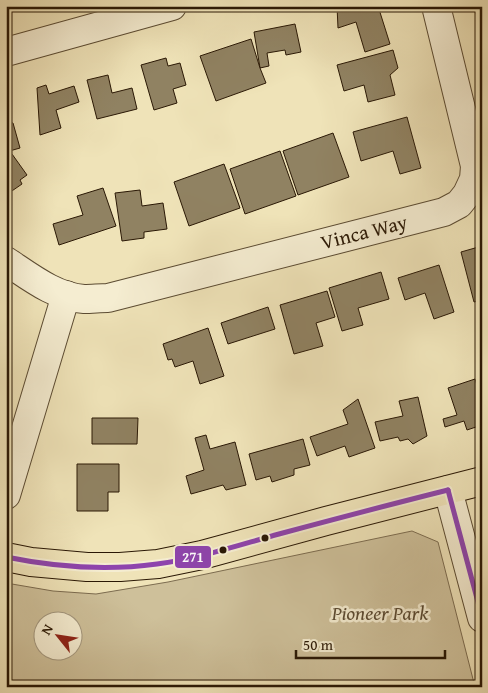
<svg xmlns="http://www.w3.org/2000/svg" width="488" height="693" font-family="'Gentium Book Plus',serif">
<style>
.green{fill:#cec09a;stroke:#7c6c50;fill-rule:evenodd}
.building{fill:#908262;stroke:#2a1805}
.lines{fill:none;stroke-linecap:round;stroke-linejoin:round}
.minor-casing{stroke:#5b4b32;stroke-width:30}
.major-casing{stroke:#2a1805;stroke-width:30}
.minor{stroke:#f5edd1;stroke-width:28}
.major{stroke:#efe3b8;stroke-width:28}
.bus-1-casing{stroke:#f5edd1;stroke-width:9}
.bus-1{stroke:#8e44ad;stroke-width:5}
.bus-dot{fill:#2a1805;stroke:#f5edd1;stroke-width:2}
.labels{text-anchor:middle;stroke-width:5;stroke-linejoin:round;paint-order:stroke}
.street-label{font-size:20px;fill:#2a1805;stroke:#f5edd1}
.park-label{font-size:20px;font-style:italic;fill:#5b4a32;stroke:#f5edd1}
.line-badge{stroke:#f5edd1;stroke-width:2}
.badge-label{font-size:14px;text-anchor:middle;font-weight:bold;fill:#fff}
</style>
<rect width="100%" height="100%" fill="#efe3b8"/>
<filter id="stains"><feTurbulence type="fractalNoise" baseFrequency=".004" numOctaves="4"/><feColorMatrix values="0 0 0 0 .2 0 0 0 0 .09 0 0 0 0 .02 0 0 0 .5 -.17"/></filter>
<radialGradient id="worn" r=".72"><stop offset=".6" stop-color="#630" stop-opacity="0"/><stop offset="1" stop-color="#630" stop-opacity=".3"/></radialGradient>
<g class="green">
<polygon points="474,6 482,6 482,34"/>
<path d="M412 531 438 542 475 687H6V583L53 591 96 594 168 582ZM42 620H72V650H42Z"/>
</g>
<g class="building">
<polygon points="337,6 378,6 390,44 365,52 356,22 338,28"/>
<polygon points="295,24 301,52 286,55 285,50 267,53 269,66 260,68 254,32"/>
<polygon points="251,39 260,68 266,83 216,101 200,56"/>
<polygon points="393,50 398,68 390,75 395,95 368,102 364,85 344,91 337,65"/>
<polygon points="166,58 168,66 180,63 186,85 173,89 177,103 154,110 141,65"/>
<polygon points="108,75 112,93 132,88 137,109 97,119 87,80"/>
<polygon points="46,85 49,94 74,86 79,102 56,110 61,128 40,135 37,88"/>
<polygon points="407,117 421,168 400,174 393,151 361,161 353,132"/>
<polygon points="6,121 13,123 20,148 6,152"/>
<polygon points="333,133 349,177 298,195 283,151"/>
<polygon points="280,151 296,196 245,214 230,169"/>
<polygon points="12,154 27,175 20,180 22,184 6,195 6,158"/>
<polygon points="224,164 240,208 189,226 174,182"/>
<polygon points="103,188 116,226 59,245 53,224 83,215 77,196"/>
<polygon points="140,190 142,206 163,203 167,229 144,232 144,238 122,241 115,193"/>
<polygon points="482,246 482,300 474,302 461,252"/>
<polygon points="439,265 454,312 434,319 425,293 405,300 398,278"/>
<polygon points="381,272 389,299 358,308 363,325 342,331 329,288"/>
<polygon points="327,291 335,317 316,323 323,346 294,354 280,305"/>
<polygon points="268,307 275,329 228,344 221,323"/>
<polygon points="208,328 224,376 200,384 193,361 175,367 172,359 168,360 163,344"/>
<polygon points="475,379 482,401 482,425 467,430 464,421 445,427 443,419 457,415 448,388"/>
<polygon points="418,397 427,436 413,444 408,439 400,441 398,437 380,441 375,422 403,416 399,401"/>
<polygon points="358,399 375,448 349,457 345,446 317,456 310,437 348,424 343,410"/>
<polygon points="92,418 138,418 137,444 92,444"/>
<polygon points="206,435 210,449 235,442 246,485 226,490 223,485 191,494 186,476 204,470 195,438"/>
<polygon points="303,439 310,465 294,469 294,475 272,482 270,476 256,480 249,454"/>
<polygon points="77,464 119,464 119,492 108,492 108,511 77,511"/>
</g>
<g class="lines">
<g class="minor-casing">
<g id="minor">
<polyline points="6,52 172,6"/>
<path d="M6 261C29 276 55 297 84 299 92 299 100 298 108 298L444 212 459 204 467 194 474 179 475 166 436 6"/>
<polyline points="448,490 482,618"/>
<polyline points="6,495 66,295"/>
</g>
</g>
<g class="major-casing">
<polyline id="major" points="6,557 31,562 87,567 120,567 158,564 202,555 326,521 482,481"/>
</g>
<use href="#minor" class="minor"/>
<use href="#major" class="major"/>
<g class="bus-1-casing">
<g id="bus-1">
<polyline points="448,490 482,617"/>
<path d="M6 557C55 567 107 571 157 564 198 559 239 545 279 534 335 519 392 504 448 490"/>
</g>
</g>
<use href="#bus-1" class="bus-1"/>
</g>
<g class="bus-dot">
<circle cx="265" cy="538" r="4.5"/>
<circle cx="223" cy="550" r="4.5"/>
</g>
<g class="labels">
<g class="street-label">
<text transform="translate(364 232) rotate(-14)" y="7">Vinca Way</text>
</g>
<g class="park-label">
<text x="380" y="620">Pioneer Park</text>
</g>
</g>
<rect class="line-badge" x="174" y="545" width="38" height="24" rx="5" fill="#8e44ad"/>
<g class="badge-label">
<text x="193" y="562">271</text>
</g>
<rect width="488" height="693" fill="none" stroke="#efe3b8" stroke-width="25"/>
<rect x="8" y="8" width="473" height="678" fill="none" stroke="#2a1805" stroke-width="2.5"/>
<rect x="12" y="12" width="463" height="668" fill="none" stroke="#2a1805"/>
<g transform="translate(58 636) rotate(300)"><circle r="24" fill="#f5edd1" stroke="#a4987f"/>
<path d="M0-4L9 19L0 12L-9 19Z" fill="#8f2418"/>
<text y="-8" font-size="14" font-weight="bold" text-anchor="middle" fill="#2a1805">N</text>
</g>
<path d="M296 650v8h149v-8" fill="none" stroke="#2a1805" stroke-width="2.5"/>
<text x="303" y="650" font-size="15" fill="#2a1805" stroke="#f5edd1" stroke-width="4" paint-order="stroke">50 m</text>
<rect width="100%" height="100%" filter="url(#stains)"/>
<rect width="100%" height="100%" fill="url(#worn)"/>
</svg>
